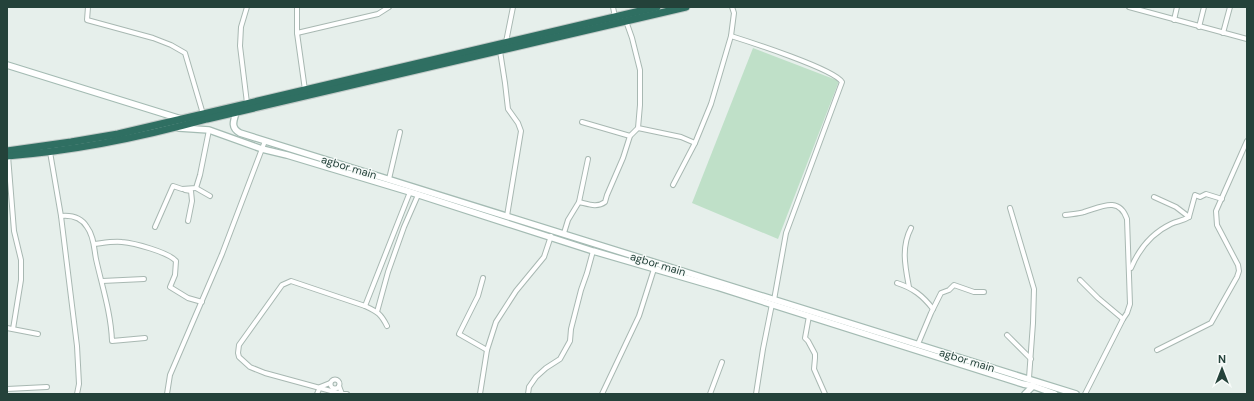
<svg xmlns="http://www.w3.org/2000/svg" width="1254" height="401" font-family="'DM Sans',sans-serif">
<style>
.green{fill:#bfe0c8}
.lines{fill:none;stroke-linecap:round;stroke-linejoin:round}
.street-casing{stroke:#a8b8b2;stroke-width:6}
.secondary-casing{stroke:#a4bbb3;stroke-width:8}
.highway-casing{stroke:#c2cac8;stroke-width:9}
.street{stroke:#fff;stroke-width:4}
.secondary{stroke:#fff;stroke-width:5.5}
.highway{stroke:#2f6f62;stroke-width:7}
.labels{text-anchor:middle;stroke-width:3;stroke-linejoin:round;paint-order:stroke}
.street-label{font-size:11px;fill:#24423a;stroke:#f7fbf9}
</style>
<rect width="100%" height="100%" fill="#e6efeb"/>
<polygon class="green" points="753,48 839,81 778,239 692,203"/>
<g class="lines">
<g class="street-casing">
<g id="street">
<polyline points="88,7 87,20 153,38 171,45 185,53 203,114"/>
<polyline points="247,7 241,27 240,46 247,103"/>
<polyline points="297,7 297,33 305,90"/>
<polyline points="613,7 615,17"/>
<polyline points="1129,7 1247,39"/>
<polyline points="1174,20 1177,7"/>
<polyline points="1199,27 1204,7"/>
<polyline points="297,33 378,14 389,7"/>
<polyline points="1223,33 1230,7"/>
<path d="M731 36C750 42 834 69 842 82L786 233 774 300"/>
<polyline points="506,42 513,7"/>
<polyline points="500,51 505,83 508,109 518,123 521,131 507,216"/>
<polyline points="582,122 630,136"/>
<polyline points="638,128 681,137 695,143 711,104 731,36 734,13 732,7"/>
<polyline points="50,152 61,216 77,346 79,384 77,394"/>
<polyline points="8,156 14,231 21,260 21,280 13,329"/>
<polyline points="389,179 400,132"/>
<polyline points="673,185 695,143"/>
<polyline points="196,188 210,196"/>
<polyline points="185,190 191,191 192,201 188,221"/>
<polyline points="579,202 588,159"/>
<polyline points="1010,208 1034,289 1033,323 1029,378"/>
<path d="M1065 215C1071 214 1079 214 1084 212 1101 207 1119 196 1127 219L1130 304 1127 313 1123 319"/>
<path d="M61 216C72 215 81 217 87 227 94 236 94 249 96 259 102 286 111 313 112 341L145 338"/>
<polyline points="1189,217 1195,195 1200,197 1206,194 1222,199"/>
<polyline points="155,227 173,186 182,189 196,188 200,175 209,130"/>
<path d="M564 233 568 220 579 202C588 204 597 208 605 202L607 195 623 158 630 136 638 128 640 105V70L632 38 626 21"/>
<path d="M94 244C103 243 113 241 122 242 134 243 168 252 176 261L175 275 170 287 188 298 202 302"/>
<path d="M1131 268C1139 249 1152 233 1171 224 1177 221 1183 221 1189 217L1176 207 1154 197"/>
<polyline points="483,278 478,296 459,334 487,350"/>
<polyline points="1080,280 1098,298 1123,319 1085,394"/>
<polyline points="102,281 144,279"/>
<path d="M897 283C913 288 923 296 933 309"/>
<path d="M909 287C905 266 901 247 911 228"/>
<polyline points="365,306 410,192"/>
<polyline points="377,312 388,272 404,227 418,195"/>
<polyline points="809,316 805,338 808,341 815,354 815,358 814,369 825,394"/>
<polyline points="7,328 38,334"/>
<polyline points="1007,335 1031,359"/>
<polyline points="918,344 931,313 941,293 949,290 954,285 974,292 984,292"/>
<polyline points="1157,350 1211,323 1237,277 1239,271 1238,265 1217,225 1216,211 1247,141"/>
<circle cx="335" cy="384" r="4.5"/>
<polyline points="339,386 342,394 347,394"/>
<polyline points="7,389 47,387"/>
<polyline points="167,394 170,375 222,254 265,141"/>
<polyline points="317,394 320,387 330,383"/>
<path d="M342 394 265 373 250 367 239 357 238 353 239 345 282 285 291 281 365 306C378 312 381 314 387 326"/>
<polyline points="480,394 487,350 496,322 516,291 544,257 551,236"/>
<polyline points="528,394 529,387 536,377 546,368 560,359 570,341 571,329 581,290 587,273 593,251"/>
<polyline points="602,394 639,316 654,269"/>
<polyline points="710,394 722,362"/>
<polyline points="756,394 763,349 772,304"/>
</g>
</g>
<g class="secondary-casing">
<g id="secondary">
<polyline points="7,65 181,119"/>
<path d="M236 113C233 122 231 128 240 133L1076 394"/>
<polyline points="179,128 209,130 262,149 287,155 410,192 593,251 717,287 1023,384 1033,386 1055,394"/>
<polyline points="1025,394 1033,386"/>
</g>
</g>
<g class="highway-casing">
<g id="highway">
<polyline points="7,151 71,142 118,134 657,7"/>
<path d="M7 156C75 151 142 137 207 119L686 7"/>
</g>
</g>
<use href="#street" class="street"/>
<use href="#secondary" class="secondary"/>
<use href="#highway" class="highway"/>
</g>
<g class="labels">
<g class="street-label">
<text transform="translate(349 167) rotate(17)" y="4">agbor main</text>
<text transform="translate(658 264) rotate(17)" y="4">agbor main</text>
<text transform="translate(967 360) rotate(17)" y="4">agbor main</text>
</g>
</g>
<rect width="1254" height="401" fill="none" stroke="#24423a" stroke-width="16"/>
<g transform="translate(1222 369)" stroke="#f7fbf9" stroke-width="3" paint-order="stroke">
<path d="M0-3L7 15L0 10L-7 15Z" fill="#24423a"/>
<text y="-6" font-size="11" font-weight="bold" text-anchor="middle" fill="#24423a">N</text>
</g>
</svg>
